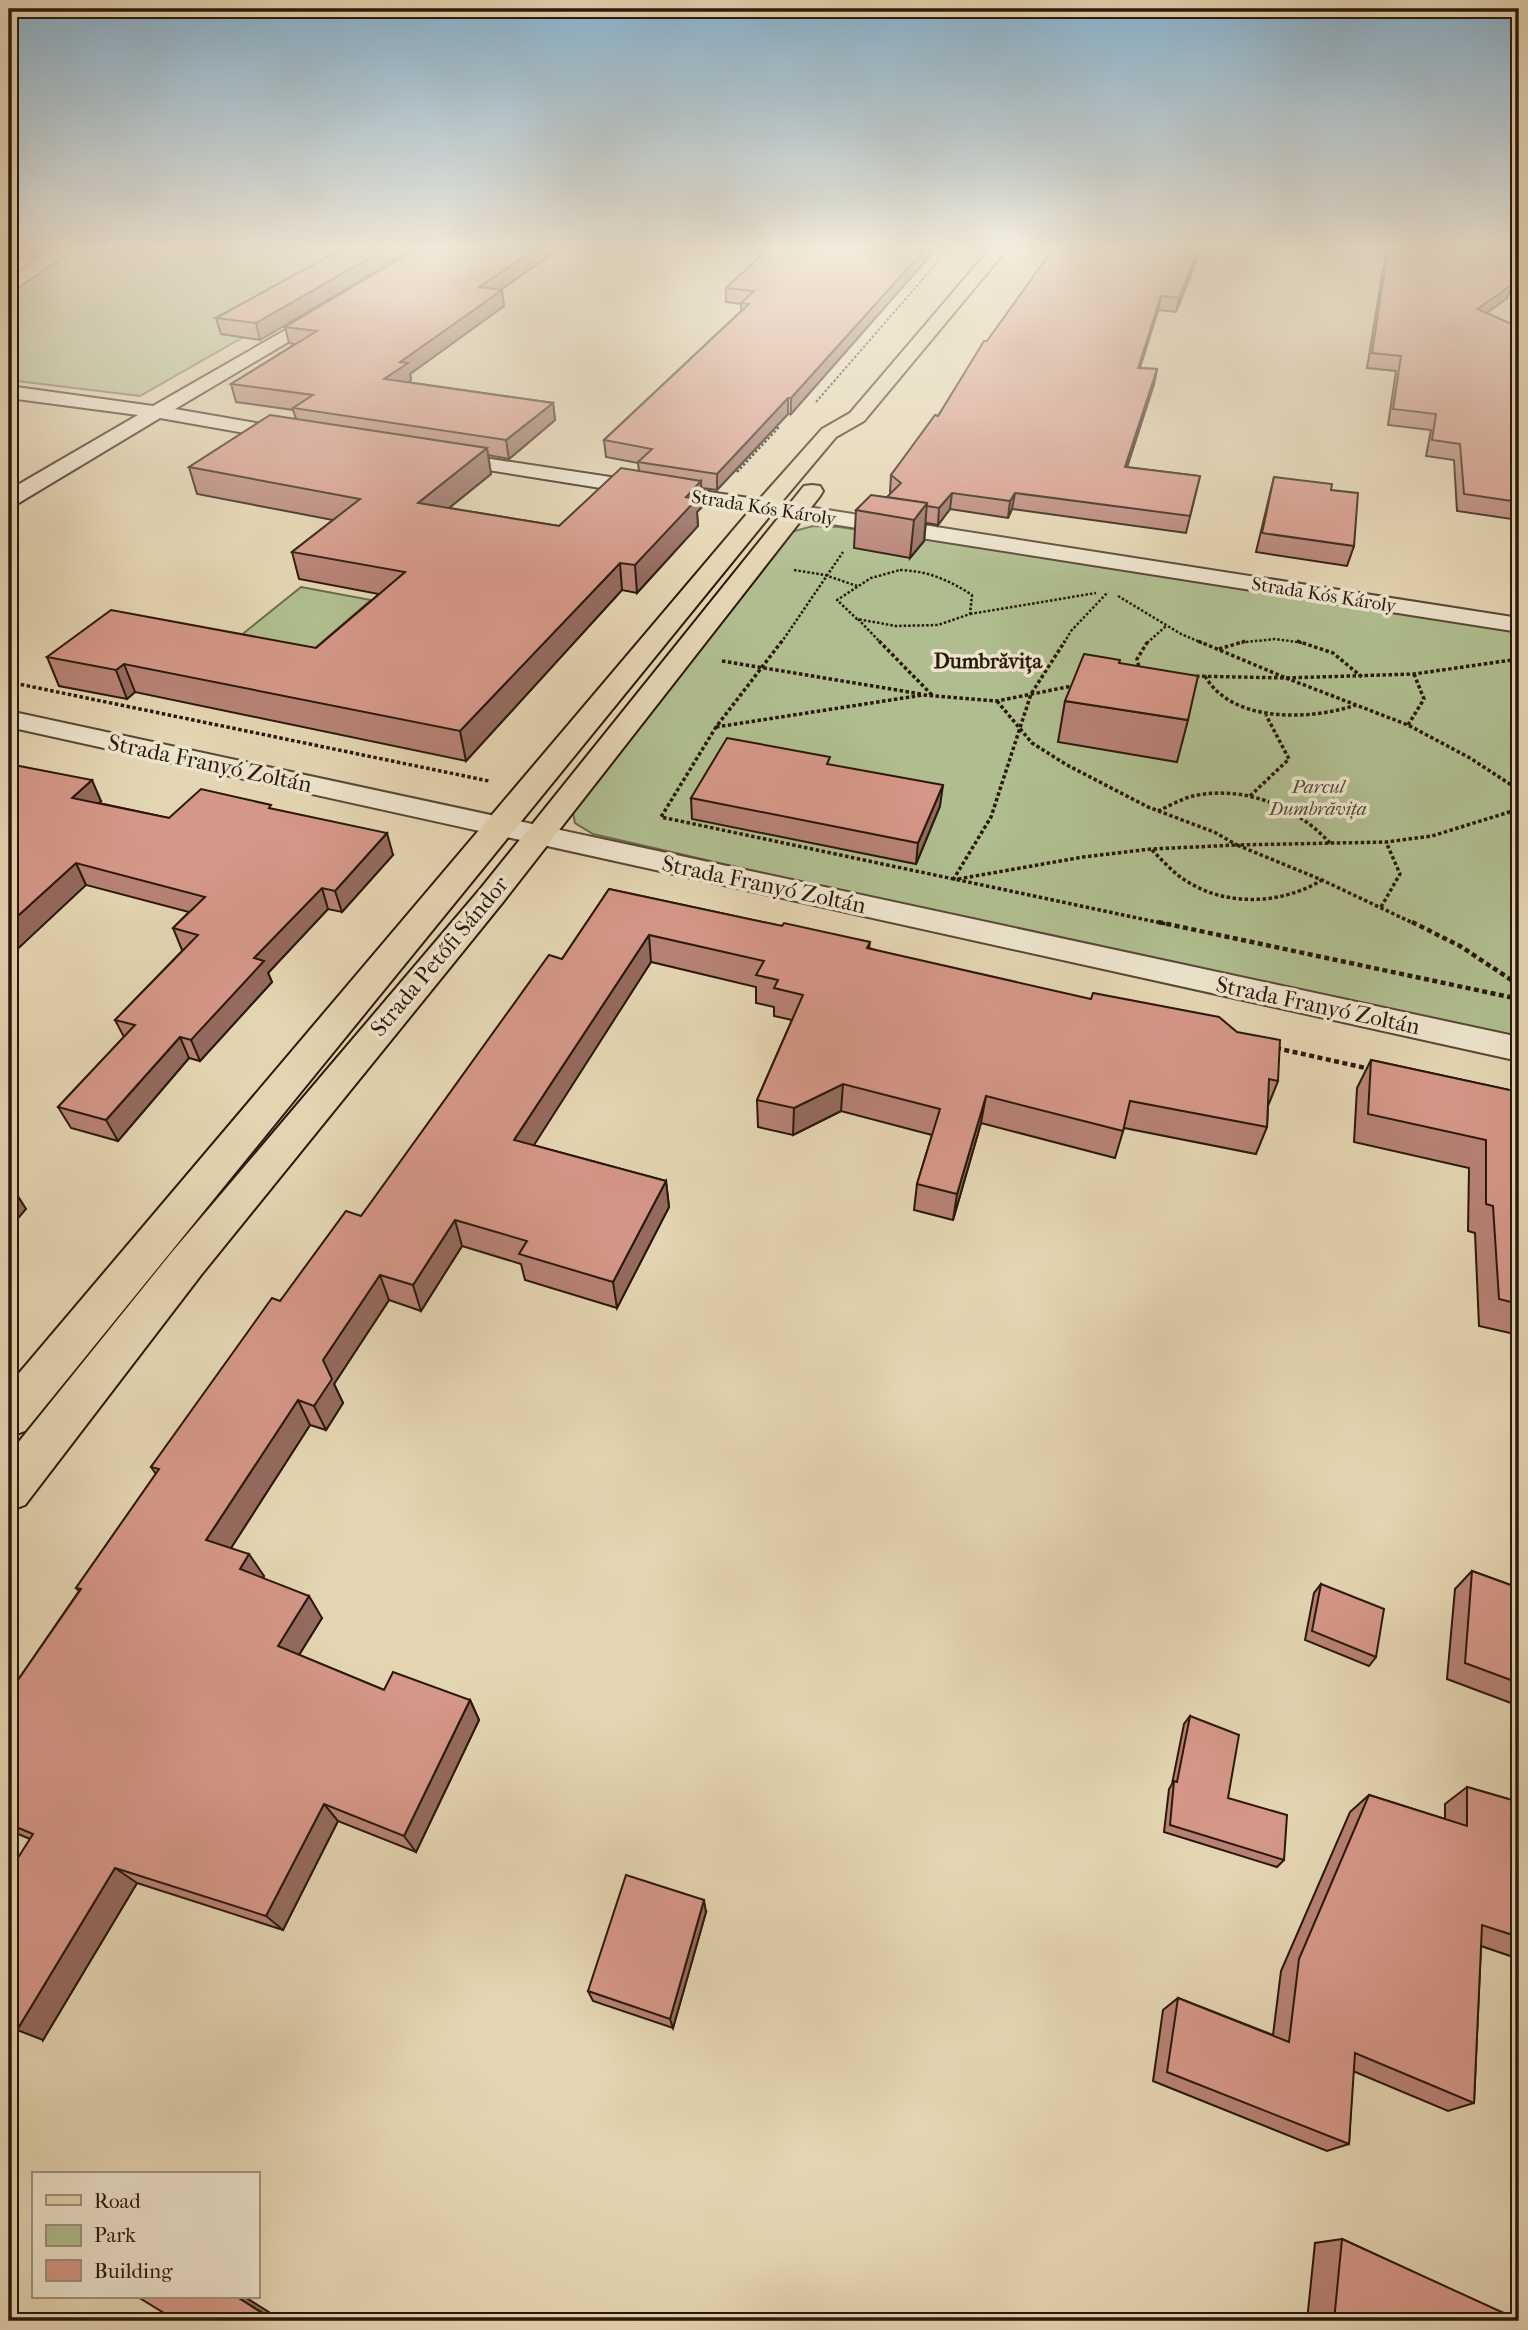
<svg xmlns="http://www.w3.org/2000/svg" width="1528" height="2330" font-family="'IM FELL French Canon',serif">
<style>
.green{fill:#b0be8f;stroke:#6d6b4d;stroke-width:2}
.lines{fill:none;stroke-linecap:round;stroke-linejoin:round}
.street-casing{stroke:#584735;stroke-width:4}
.secondary-casing{stroke:#2a180b;stroke-width:4}
.primary-casing{stroke:#2a180b;stroke-width:4}
.path-far3{stroke:#2a180b;stroke-width:2;stroke-dasharray:2.5 2;stroke-linecap:butt}
.path-far2{stroke:#2a180b;stroke-width:2.5;stroke-dasharray:2.5 2;stroke-linecap:butt}
.path-far1{stroke:#2a180b;stroke-width:3.5;stroke-dasharray:3.5 2.5;stroke-linecap:butt}
.path{stroke:#2a180b;stroke-width:4.5;stroke-dasharray:5 3.5;stroke-linecap:butt}
.street{fill:#ede4cd;fill-rule:evenodd}
.secondary{fill:#ede4cd;fill-rule:evenodd}
.primary{fill:#e4d5b2;fill-rule:evenodd}
.wall{fill:#b78275;stroke:#2a180b;stroke-width:2}
.shaded-wall{fill:#956a5f;stroke:#2a180b;stroke-width:2}
.building{fill:#d59788;stroke:#2a180b;stroke-width:2}
.labels{text-anchor:middle;stroke-width:7;stroke-linejoin:round;paint-order:stroke}
.far-street-label{font-size:19px;fill:#2a180b;stroke:#ede4cd}
.far-park-label{font-size:19px;font-style:italic;fill:#524a33;stroke:#ede4cd}
.far-quarter-label{font-size:21px;font-weight:bold;fill:#2a180b;stroke:#ede4cd}
.street-label{font-size:23px;fill:#2a180b;stroke:#ede4cd}
</style>
<rect width="100%" height="100%" fill="#e4d5b2"/>
<filter id="stains"><feTurbulence type="fractalNoise" baseFrequency=".00286" numOctaves="4"/><feColorMatrix values="0 0 0 0 .2 0 0 0 0 .09 0 0 0 0 .02 0 0 0 .5 -.17"/></filter>
<radialGradient id="worn" r=".72"><stop offset=".6" stop-color="#630" stop-opacity="0"/><stop offset="1" stop-color="#630" stop-opacity=".3"/></radialGradient>
<g class="green">
<polygon points="77,249 344,249 389,254 140,396 9,380 9,292"/>
<polygon points="813,526 839,527 1519,625 1519,1047 593,834 575,823 572,808 791,532"/>
<polygon points="301,587 371,600 293,667 219,653"/>
</g>
<g class="lines">
<g class="street-casing">
<g id="street">
<polygon points="54,249 73,249 15,289 9,291 9,279"/>
<polygon points="795,505 1519,618 1519,632 787,517 784,512 787,507"/>
<polygon points="9,711 1519,1037 1519,1061 9,727"/>
</g>
</g>
<g class="secondary-casing">
<g id="secondary">
<polygon points="331,304 340,309 337,313 175,409 302,431 309,433 312,437 309,441 302,443 160,418 17,504 9,505 9,490 138,415 9,398 9,386 153,406"/>
<polygon points="438,451 795,505 803,507 806,512 803,517 795,519 431,461 428,457 431,453"/>
</g>
</g>
<g class="primary-casing">
<g id="primary">
<polygon points="990,249 1007,249 864,421 836,437 773,512 25,1431 9,1437 9,1385 757,502 822,429 850,413"/>
<polygon points="812,485 820,486 823,491 820,496 503,902 201,1275 25,1505 9,1511 9,1454 172,1252 481,888 804,486"/>
</g>
</g>
<polyline class="path-far3" points="816,402 949,249"/>
<g class="path-far2">
<polyline points="737,472 778,428 775,428"/>
<polyline points="794,570 825,575 857,586"/>
<path d="M900 570C928 571 949 580 972 595L970 614 938 625 896 626 857 619 837 600 871 578Z"/>
<polyline points="1118,596 1181,634 1202,643"/>
<polyline points="970,614 1096,593"/>
<polyline points="858,619 881,643"/>
<polyline points="781,643 843,552"/>
<polyline points="1064,643 1071,631 1108,592"/>
<polyline points="1147,643 1166,626"/>
<polyline points="1237,643 1275,639 1304,643"/>
</g>
<g class="path-far1">
<polyline points="782,641 716,727 661,817 1166,924"/>
<polyline points="879,641 932,695"/>
<polyline points="1198,641 1286,678 1414,674 1519,659"/>
<polyline points="1297,641 1333,653 1362,677"/>
<polyline points="1219,649 1246,641"/>
<polyline points="722,661 921,694"/>
<polyline points="1140,672 1137,659 1148,641"/>
<polyline points="1190,676 1286,678 1408,725 1470,758 1519,790"/>
<path d="M1205 676C1232 724 1312 720 1356 705"/>
<polyline points="9,682 489,781"/>
<polyline points="997,701 1032,743 1067,765 1148,807 1214,832 1237,845 1386,842 1432,836 1519,809"/>
<polyline points="1408,725 1424,699 1414,674"/>
<polyline points="716,727 923,695 997,701 1077,685"/>
<polyline points="1250,796 1289,759 1266,715"/>
<path d="M1158 811C1169 806 1181 799 1193 796 1244 785 1296 806 1330 843"/>
<path d="M1152 850C1163 861 1174 874 1188 882 1228 907 1283 904 1322 880"/>
<polyline points="958,879 1083,857 1151,849 1237,845 1322,880 1415,924"/>
<polyline points="953,880 991,817 1031,694 1065,641"/>
<polyline points="1381,907 1400,874 1386,842"/>
</g>
<g class="path">
<polyline points="1158,922 1519,999"/>
<polyline points="1412,922 1460,946 1519,985"/>
<polyline points="1276,1048 1370,1069"/>
</g>
<use href="#street" class="street"/>
<use href="#secondary" class="secondary"/>
<use href="#primary" class="primary"/>
</g>
<g class="wall">
<polygon points="9,249 45,249 32,258 9,257"/>
<polygon points="342,249 260,340 221,334 216,318"/>
<polygon points="559,249 501,290 504,306 410,374 411,380 407,382 553,403 555,420 509,459 488,455 491,474 449,508 559,526 639,471 638,463 606,457 604,440 741,311 741,304 726,302 726,288 936,249 791,414 788,414 717,490 701,488 702,507 697,512 698,526 637,593 622,590 466,761 135,692 127,699 59,686 47,657 316,648 379,594 299,579 292,552 333,520 197,494 189,467 296,419 293,410 236,402 231,384 295,344 289,343 285,327"/>
<polygon points="1389,249 1507,298 1486,313 1516,399 1512,409 1519,460 1519,517 1518,520 1457,511 1454,460 1426,456 1431,430 1388,425 1396,371 1367,368 1383,269"/>
<polygon points="1195,254 1194,267 1176,312 1158,310 1140,368 1157,369 1154,384 1127,467 1200,476 1186,533 1012,509 1008,518 950,509 938,525 926,523 924,541 910,558 854,548 856,510 887,497 892,493 890,492 891,475 938,416 987,341"/>
<polygon points="1274,477 1331,490 1354,546 1347,566 1256,552"/>
<polygon points="1065,701 1188,720 1177,762 1058,742"/>
<polygon points="9,764 101,801 99,803 169,818 272,809 393,855 342,912 328,909 268,973 272,982 200,1061 189,1058 118,1141 71,1128 58,1107 124,1037 115,1020 183,950 182,950 173,928 189,912 86,885"/>
<polygon points="830,765 940,806 916,864 692,819 691,798"/>
<polygon points="609,889 782,926 870,942 869,948 1278,1081 1268,1106 1267,1127 1256,1154 1124,1128 1115,1158 981,1123 953,1220 914,1210 917,1184 932,1135 841,1111 793,1135 758,1127 757,1100 792,1020 774,1016 774,1007 756,1003 756,987 651,962 533,1145 666,1181 669,1207 617,1308 525,1280 521,1264 462,1246 421,1311 389,1300 334,1384 343,1403 326,1430 310,1425 231,1548 264,1576 263,1578 322,1618 299,1655 384,1690 470,1700 479,1720 416,1852 338,1821 283,1930 137,1883 43,2040 30,1839 9,1830 9,1693 79,1591 76,1588 156,1474 151,1467 280,1301 361,1216 562,959"/>
<polygon points="1371,1060 1519,1092 1519,1335 1479,1326 1475,1233 1468,1231 1469,1168 1354,1142 1357,1088"/>
<polygon points="1472,1571 1519,1588 1519,1706 1447,1679 1455,1589"/>
<polygon points="1321,1584 1376,1657 1369,1666 1305,1640 1314,1593"/>
<polygon points="1190,1716 1228,1798 1284,1860 1277,1867 1164,1832 1169,1789 1172,1784 1184,1724"/>
<polygon points="1467,1787 1519,1802 1519,1959 1481,1946 1474,2103 1448,2111 1353,2071 1349,2144 1327,2151 1153,2081 1163,2010 1178,1998 1273,2035 1281,1971 1350,1812 1369,1795 1445,1819 1445,1804"/>
<polygon points="706,1912 673,2028 593,2001 588,1991"/>
<polygon points="1342,2239 1519,2321 1307,2321 1315,2243"/>
</g>
<g class="shaded-wall">
<polygon points="29,249 45,249 32,258"/>
<polygon points="385,249 414,249 260,340 256,323"/>
<polygon points="535,249 559,249 481,303 479,287"/>
<polygon points="925,249 936,249 791,414 791,398"/>
<polygon points="1197,254 1194,267 1176,312 1179,298"/>
<polygon points="1513,284 1507,298 1472,324 1477,309"/>
<polygon points="502,290 504,306 410,374 411,380 388,397 384,379 400,362"/>
<polygon points="1161,296 1158,310 1135,383 1138,368"/>
<polygon points="1157,369 1154,384 1122,483 1125,467"/>
<polygon points="788,398 788,414 717,490 717,474"/>
<polygon points="553,403 555,420 509,459 506,440"/>
<polygon points="487,448 491,474 423,529 418,503"/>
<polygon points="701,481 702,507 697,512 698,526 637,593 635,565 686,497"/>
<polygon points="952,493 950,509 938,525 939,508"/>
<polygon points="1015,493 1012,509 1008,518 1010,501"/>
<polygon points="927,503 924,541 910,558 914,520"/>
<polygon points="620,563 622,590 466,761 460,731"/>
<polygon points="124,664 135,692 127,699 116,670"/>
<polygon points="92,780 101,801 82,819 72,798"/>
<polygon points="943,785 940,806 916,864 918,843"/>
<polygon points="387,833 393,855 342,912 335,891"/>
<polygon points="76,863 86,885 9,957 9,924"/>
<polygon points="322,888 328,909 268,973 272,982 200,1061 191,1040 254,958"/>
<polygon points="649,935 651,962 520,1167 514,1140"/>
<polygon points="180,1037 189,1058 118,1141 106,1120"/>
<polygon points="843,1084 841,1111 793,1135 794,1108"/>
<polygon points="986,1096 981,1123 953,1220 957,1194"/>
<polygon points="666,1181 669,1207 617,1308 613,1282"/>
<polygon points="9,1182 26,1209 9,1229"/>
<polygon points="455,1220 462,1246 421,1311 413,1285"/>
<polygon points="380,1275 389,1300 334,1384 343,1403 326,1430 314,1406 323,1360"/>
<polygon points="298,1400 310,1425 222,1562 206,1540"/>
<polygon points="249,1554 264,1576 255,1591 240,1569"/>
<polygon points="309,1596 322,1618 292,1666 278,1646"/>
<polygon points="470,1700 479,1720 416,1852 404,1836"/>
<polygon points="324,1804 338,1821 283,1930 266,1916"/>
<polygon points="115,1868 137,1883 43,2040 17,2030"/>
<polygon points="704,1900 706,1912 673,2028 670,2019"/>
<polygon points="237,2297 245,2297 283,2321 275,2321"/>
</g>
<g class="building">
<polygon points="342,249 385,249 256,323 216,318"/>
<polygon points="416,249 535,249 479,287 502,290 400,362 408,363 384,379 553,403 506,440 293,408 313,395 231,384 317,331 285,327"/>
<polygon points="768,249 925,249 791,398 788,398 717,474 638,462 652,449 604,440 749,304 741,303 754,291 726,288"/>
<polygon points="1053,249 1194,249 1192,253 1197,254 1179,298 1161,296 1138,368 1157,369 1125,467 1200,476 1190,516 1015,493 1010,501 952,493 939,508 927,506 927,503 887,497 901,483 891,475 935,415 938,416 984,341 987,341"/>
<polygon points="1389,249 1512,249 1513,284 1477,309 1514,325 1516,399 1511,399 1519,460 1519,502 1464,494 1460,444 1432,440 1436,414 1393,409 1401,356 1372,353 1387,255"/>
<polygon points="270,415 487,448 418,503 559,526 621,468 701,481 686,497 697,499 635,565 620,563 460,731 124,664 116,670 47,657 111,610 316,648 405,572 292,552 360,499 189,467"/>
<polygon points="1274,477 1332,484 1331,490 1358,493 1354,546 1262,533"/>
<polygon points="871,495 927,503 914,520 856,510"/>
<polygon points="1084,654 1120,660 1119,663 1198,676 1188,720 1065,701"/>
<polygon points="727,738 830,757 827,764 943,785 918,843 691,798"/>
<polygon points="9,764 92,780 72,798 169,818 201,789 271,805 269,808 387,833 335,891 322,888 254,958 264,961 191,1040 180,1037 106,1120 58,1107 135,1025 115,1020 198,935 173,928 205,897 76,863 9,924"/>
<polygon points="609,889 782,926 784,923 870,942 867,948 1091,999 1093,993 1219,1017 1237,1032 1280,1040 1278,1081 1269,1079 1267,1127 1130,1101 1123,1131 986,1096 957,1194 917,1184 940,1109 843,1084 794,1108 757,1100 803,995 774,988 778,980 756,975 764,961 649,935 514,1140 666,1181 613,1282 519,1254 527,1241 455,1220 413,1285 380,1275 323,1360 332,1379 314,1406 298,1400 206,1540 249,1554 240,1569 309,1596 278,1646 384,1690 393,1672 470,1700 404,1836 324,1804 266,1916 115,1868 17,2030 9,2026 9,1872 33,1834 9,1824 9,1693 81,1589 76,1588 159,1469 151,1467 272,1298 280,1301 346,1211 361,1216 549,955 562,959"/>
<polygon points="1371,1060 1519,1092 1519,1304 1499,1299 1493,1206 1486,1204 1486,1140 1368,1114"/>
<polygon points="1472,1571 1519,1588 1519,1683 1465,1663"/>
<polygon points="1321,1584 1384,1609 1376,1657 1312,1631"/>
<polygon points="1190,1716 1239,1735 1228,1798 1287,1815 1284,1860 1170,1825 1174,1781 1177,1782"/>
<polygon points="1467,1787 1519,1802 1519,1937 1482,1925 1474,2103 1355,2053 1349,2144 1167,2072 1178,1998 1289,2042 1299,1959 1369,1795 1467,1826"/>
<polygon points="626,1875 704,1900 670,2019 588,1991"/>
<polygon points="1342,2239 1519,2320 1519,2321 1334,2321"/>
<polygon points="138,2297 237,2297 275,2321 177,2321"/>
</g>
<linearGradient id="sky" x2="0" y2="1"><stop stop-color="#88b5d4"/><stop offset="0.43" stop-color="#f3ecdc"/><stop offset="1" stop-color="#f3ecdc" stop-opacity="0"/></linearGradient>
<rect width="1528" height="576" fill="url(#sky)"/>
<g class="labels">
<g class="far-street-label">
<text transform="translate(764 507) rotate(9)" y="7">Strada Kós Károly</text>
<text transform="translate(1324 594) rotate(9)" y="7">Strada Kós Károly</text>
</g>
<g class="far-park-label">
<text x="1318" y="793">Parcul<tspan x="1318" dy="22">Dumbrăvița</tspan></text>
</g>
<g class="far-quarter-label">
<text x="988" y="668">Dumbrăvița</text>
</g>
<g class="street-label">
<text transform="translate(210 763) rotate(12)" y="8">Strada Franyó Zoltán</text>
<text transform="translate(764 884) rotate(12)" y="8">Strada Franyó Zoltán</text>
<text transform="translate(439 956) rotate(-50)" y="8">Strada Petőfi Sándor</text>
<text transform="translate(1318 1005) rotate(12)" y="8">Strada Franyó Zoltán</text>
</g>
</g>
<rect width="1528" height="2330" fill="none" stroke="#e4d5b2" stroke-width="35"/>
<rect x="10" y="10" width="1507" height="2309" fill="none" stroke="#2a180b" stroke-width="3.5"/>
<rect x="18" y="18" width="1493" height="2295" fill="none" stroke="#2a180b" stroke-width="2"/>
<rect x="32" y="2172" width="228" height="126" fill="#ede4cd" stroke="#9f927f" stroke-width="2"/>
<rect x="46" y="2195" width="35" height="10" fill="#e4d5b2" stroke="#9f927f" stroke-width="2"/>
<text x="94" y="2208" font-size="21" fill="#2a180b">Road</text>
<rect x="46" y="2225" width="35" height="21" fill="#b0be8f" stroke="#9f927f" stroke-width="2"/>
<text x="94" y="2242" font-size="21" fill="#2a180b">Park</text>
<rect x="46" y="2260" width="35" height="21" fill="#d59788" stroke="#9f927f" stroke-width="2"/>
<text x="94" y="2278" font-size="21" fill="#2a180b">Building</text>
<rect width="100%" height="100%" filter="url(#stains)"/>
<rect width="100%" height="100%" fill="url(#worn)"/>
</svg>
